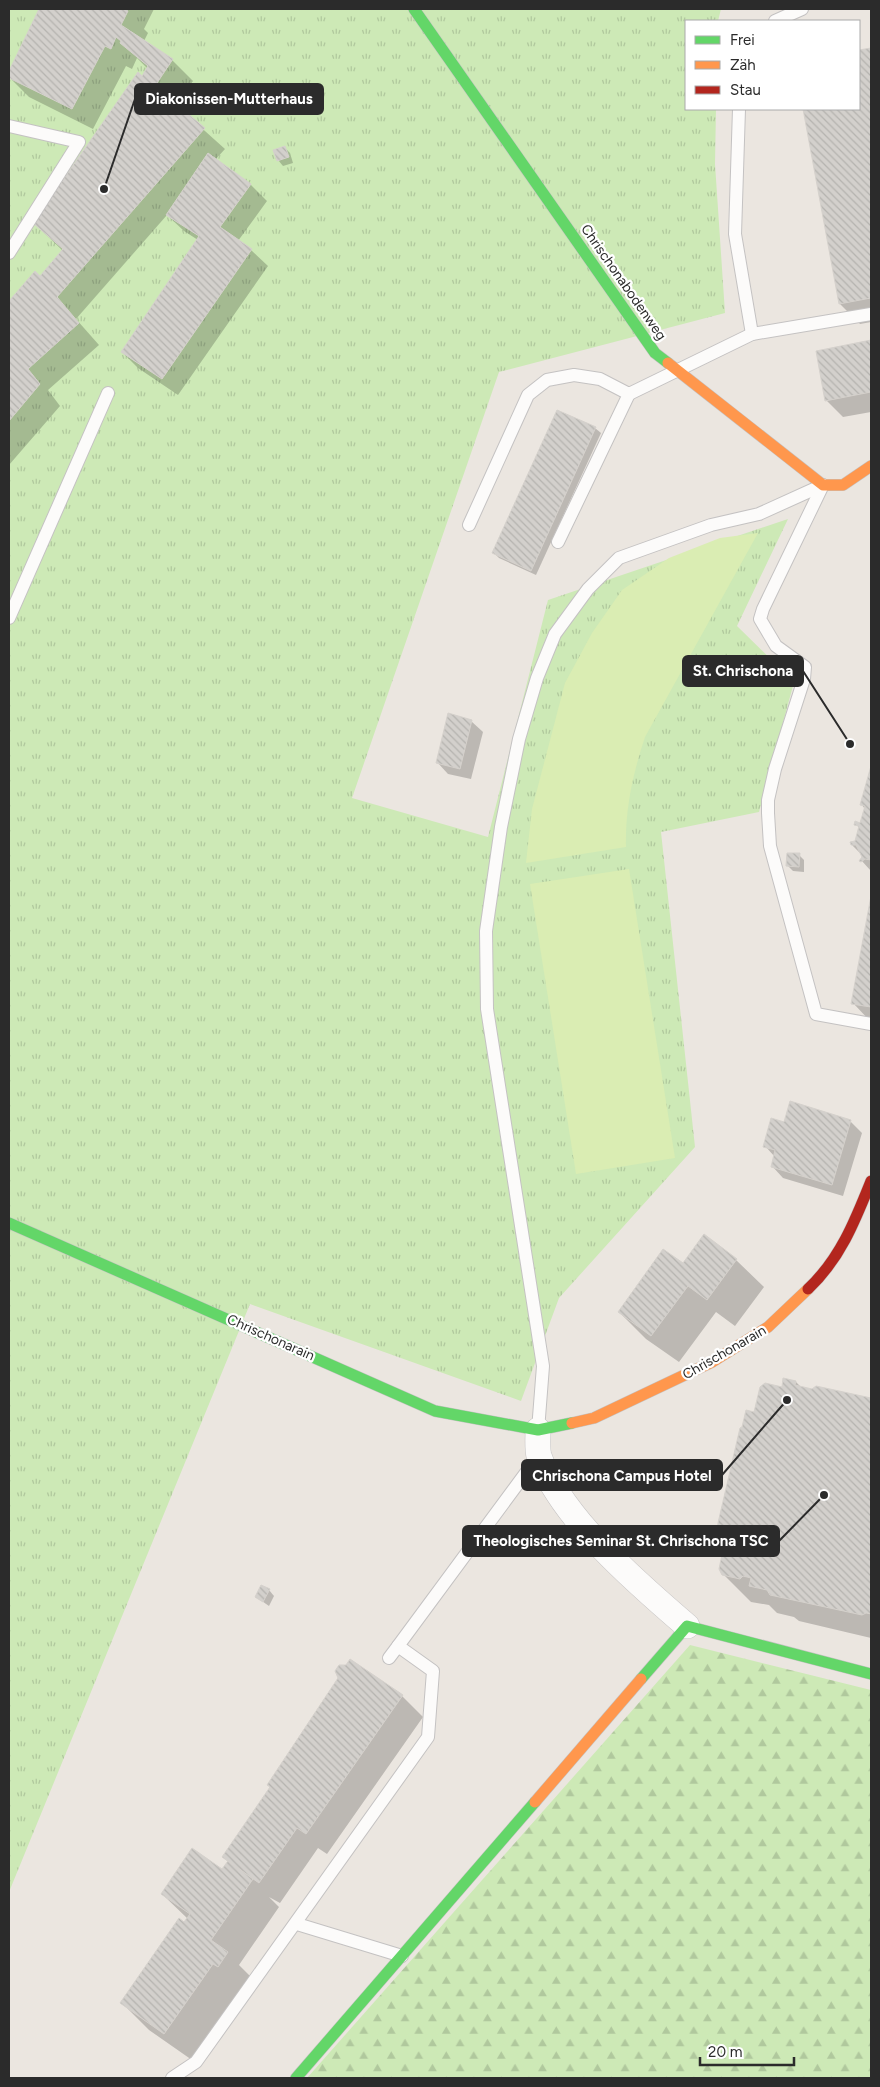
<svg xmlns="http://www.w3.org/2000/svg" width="880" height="2087" font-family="Figtree,sans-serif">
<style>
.grass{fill:url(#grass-tufts)}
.forest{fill:url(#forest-firs)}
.pitch{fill:#daedb3}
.shadow{fill:#0003}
.building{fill:url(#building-back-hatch);stroke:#d5d1cc}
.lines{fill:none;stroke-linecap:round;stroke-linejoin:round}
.lane-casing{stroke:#c4c2c2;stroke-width:14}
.street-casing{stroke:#c4c2c2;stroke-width:26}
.fast-casing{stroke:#c4c2c2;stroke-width:12}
.slow-casing{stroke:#c4c2c2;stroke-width:12}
.jam-casing{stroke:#c4c2c2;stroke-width:12}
.lane{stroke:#fcfbfa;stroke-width:12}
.street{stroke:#fcfbfa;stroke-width:25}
.fast{stroke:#63d668;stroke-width:11}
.slow{stroke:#ff974d;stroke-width:11}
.jam{stroke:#b3261e;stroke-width:11}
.labels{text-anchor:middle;stroke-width:4.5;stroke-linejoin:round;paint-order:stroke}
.street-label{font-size:14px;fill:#2b2b2b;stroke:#fff}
.leader{fill:none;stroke:#2b2b2b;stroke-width:2}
.callout-dot{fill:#2b2b2b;stroke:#fff;stroke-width:2}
.callout{fill:#2b2b2b;stroke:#2b2b2b;stroke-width:2}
.callout-label{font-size:15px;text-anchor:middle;font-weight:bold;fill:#fff}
</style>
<defs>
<pattern id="grass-tufts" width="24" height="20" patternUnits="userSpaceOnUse" patternTransform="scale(1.25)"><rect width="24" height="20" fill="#cde9b6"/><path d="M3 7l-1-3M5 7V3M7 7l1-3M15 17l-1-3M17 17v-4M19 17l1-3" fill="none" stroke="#b0c89d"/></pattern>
<pattern id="forest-firs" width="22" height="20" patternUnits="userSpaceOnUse" patternTransform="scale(1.25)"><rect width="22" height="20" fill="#cde9b6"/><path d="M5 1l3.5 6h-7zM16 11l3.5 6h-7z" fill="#b0c89d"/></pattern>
<pattern id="building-back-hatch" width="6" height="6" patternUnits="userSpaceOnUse" patternTransform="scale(1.25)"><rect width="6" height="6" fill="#d3d0cc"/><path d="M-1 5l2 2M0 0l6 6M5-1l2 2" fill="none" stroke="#b5b3af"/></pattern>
</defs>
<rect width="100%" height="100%" fill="#ebe6e0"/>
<polygon class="grass" points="9,9 721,9 718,21 686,21 686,109 716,109 715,164 725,313 499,372 352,798 488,837 548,600 788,519 737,626 794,682 759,812 661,832 695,1147 559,1298 521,1401 250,1304 9,1892"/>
<polygon class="forest" points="690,1645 871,1690 871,2078 307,2078"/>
<g class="pitch">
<path d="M758 533 645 737C633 773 625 809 626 847L526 863 532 809 565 683 592 633 622 590 669 558 720 538Z"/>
<polygon points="629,869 675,1158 576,1174 530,884"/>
</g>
<g class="shadow">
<polygon points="41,9 154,9 144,29 148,33 144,41 172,60 193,81 176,105 225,149 215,160 251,185 267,201 238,241 251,250 268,266 178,395 138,368 122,352 198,240 184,231 167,215 76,319 99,345 48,390 60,406 9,465 9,303 35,273 41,278 63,251 34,223 148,69 137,58 132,69 126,66 93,129 29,97 9,77 9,74"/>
<polygon points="871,49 871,322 860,324 840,304 804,109 859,109 859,51"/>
<polygon points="285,148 290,153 293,163 283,166 278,160"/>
<polygon points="871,342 871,412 843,417 826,400 817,352"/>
<polygon points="595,428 601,433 536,575 499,558 494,553"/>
<polygon points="471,721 483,732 471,779 448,774 437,762"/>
<polygon points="871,770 871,871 861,860 863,856 852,845 856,842 860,829 856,824 861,824 865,809 861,804"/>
<polygon points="799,855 804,860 804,872 793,871 788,866"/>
<polygon points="871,900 871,1022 853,1003"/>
<polygon points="850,1121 862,1133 843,1196 783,1178 772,1166 775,1157 765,1146 784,1124"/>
<polygon points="736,1260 764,1287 735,1326 716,1312 679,1362 646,1339 619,1312 683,1265"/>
<polygon points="796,1382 801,1387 813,1390 816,1387 871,1400 871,1638 799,1621 794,1617 777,1613 769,1605 751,1602 723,1574 724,1550 717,1542 755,1413 783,1389"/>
<polygon points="269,1590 274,1596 269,1606 256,1597"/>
<polygon points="402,1696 423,1717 327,1854 318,1848 280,1903 269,1897 279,1907 239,1965 254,1980 192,2060 149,2030 122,2003 188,1919 162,1894 223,1871 229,1862 223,1857"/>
</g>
<g class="building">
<polygon points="39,9 124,9 128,11 121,25 173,59 155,86 205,128 57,297 79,323 28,369 40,384 9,421 9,301 35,271 40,276 63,249 33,223 138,72 142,76 148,66 120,43 121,41 116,37 111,49 105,46 72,109 9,78 9,71"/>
<polygon points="871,48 871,298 839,304 803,109 859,109 859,50"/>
<polygon points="285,146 289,157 277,161 273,150"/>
<polygon points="208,153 251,184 220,227 252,249 162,379 121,352 199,236 166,215"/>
<polygon points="871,340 871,392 825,401 816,351"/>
<polygon points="557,410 596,427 531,571 492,553"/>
<polygon points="448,713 472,720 460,769 436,763"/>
<polygon points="871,766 871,860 865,859 861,862 859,861 862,857 856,845 851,845 850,842 855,841 859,826 854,825 855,821 860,823 865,806 860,805"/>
<polygon points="787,853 800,853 799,867 786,866"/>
<polygon points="871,896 871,1007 851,1004"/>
<polygon points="790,1101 851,1120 832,1185 771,1167 775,1150 763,1147 771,1118 784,1122"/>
<polygon points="704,1234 737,1259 707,1300 688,1286 651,1336 618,1312 663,1249 683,1263"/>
<polygon points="783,1378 796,1381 795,1385 812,1389 816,1386 871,1398 871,1614 866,1613 862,1615 770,1595 767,1590 749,1586 751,1578 743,1576 740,1579 722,1575 719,1569 724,1545 716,1543 718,1523 740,1428 742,1427 746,1410 754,1412 760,1387 765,1383 782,1387"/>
<polygon points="261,1585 270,1589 263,1602 255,1597"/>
<polygon points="350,1659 403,1695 306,1834 297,1828 259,1883 222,1857 270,1787 267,1785 338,1678 335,1671 339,1665 346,1665"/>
<polygon points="192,1848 222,1869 228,1861 253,1879 211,1940 228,1952 218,1967 213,1964 164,2034 120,2003 179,1918 184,1922 190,1914 161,1894"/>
</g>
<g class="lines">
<g class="lane-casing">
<g id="lane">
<polyline points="775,21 802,9"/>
<polyline points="739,109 735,234 752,334"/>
<polyline points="9,126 79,142 9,253"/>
<polyline points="823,485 763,609 760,619 776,646 805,667 804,679 775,769 768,800 768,813 770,846 816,1014 871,1024"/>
<polyline points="469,525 528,395 547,380 574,375 600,379 629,394 752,334 871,314"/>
<polyline points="558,542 629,394"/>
<polyline points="9,618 108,393"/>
<polyline points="538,1430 543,1366 487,1009 486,931 501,827 519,739 537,678 555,634 588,589 619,558 711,525 759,514 823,485"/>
<polyline points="389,1658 398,1646"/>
<polyline points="297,1924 402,1956"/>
<polyline points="172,2078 196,2062 428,1737 433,1671 398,1646 539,1455"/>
</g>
</g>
<g class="street-casing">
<path id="street" d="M538 1430C538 1438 537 1449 539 1456 560 1517 638 1584 687 1626"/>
</g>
<g class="fast-casing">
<g id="fast">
<polyline points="414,9 655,353 668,363"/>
<polyline points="9,1223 435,1411 538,1430 572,1423"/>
<polyline points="641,1679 687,1626 871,1674"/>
<polyline points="296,2078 535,1802"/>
</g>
</g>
<g class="slow-casing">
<g id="slow">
<polyline points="668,363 823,485 843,485 871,466"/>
<polyline points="572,1423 594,1418 712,1362 768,1327 808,1289"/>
<polyline points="535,1802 641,1679"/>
</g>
</g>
<g class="jam-casing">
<path id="jam" d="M808 1289C840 1259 855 1221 871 1181"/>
</g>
<use href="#lane" class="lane"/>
<use href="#street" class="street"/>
<use href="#fast" class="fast"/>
<use href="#slow" class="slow"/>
<use href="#jam" class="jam"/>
</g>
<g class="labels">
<g class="street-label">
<text transform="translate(624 282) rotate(55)" y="5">Chrischonabodenweg</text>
<text transform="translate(271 1337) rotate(24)" y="5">Chrischonarain</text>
<text transform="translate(724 1352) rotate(-30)" y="5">Chrischonarain</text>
</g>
</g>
<path class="leader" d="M104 189L135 99M850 744L803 671M787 1400L722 1475M824 1495L779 1541"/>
<g class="callout-dot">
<circle cx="104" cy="189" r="5"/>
<circle cx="850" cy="744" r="5"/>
<circle cx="787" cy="1400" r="5"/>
<circle cx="824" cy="1495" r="5"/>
</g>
<g class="callout">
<rect x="135" y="84" width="188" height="30" rx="5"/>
<rect x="683" y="656" width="120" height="30" rx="5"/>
<rect x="522" y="1460" width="200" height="30" rx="5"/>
<rect x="463" y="1526" width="316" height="30" rx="5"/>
</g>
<g class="callout-label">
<text x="229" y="104">Diakonissen-Mutterhaus</text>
<text x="743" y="676">St. Chrischona</text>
<text x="622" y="1481">Chrischona Campus Hotel</text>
<text x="621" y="1546">Theologisches Seminar St. Chrischona TSC</text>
</g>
<rect width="880" height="2087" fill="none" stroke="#2b2b2b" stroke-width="20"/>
<rect x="685" y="20" width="175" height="90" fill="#ffffff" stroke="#aaaaaa"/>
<rect x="695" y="36" width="25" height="8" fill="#63d668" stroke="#aaaaaa"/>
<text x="730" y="45" font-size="15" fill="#2b2b2b">Frei</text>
<rect x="695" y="61" width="25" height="8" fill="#ff974d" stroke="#aaaaaa"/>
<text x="730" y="70" font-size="15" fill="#2b2b2b">Zäh</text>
<rect x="695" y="86" width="25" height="8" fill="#b3261e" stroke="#aaaaaa"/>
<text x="730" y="95" font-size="15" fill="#2b2b2b">Stau</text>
<path d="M700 2057v8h94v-8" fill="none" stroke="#2b2b2b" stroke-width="2.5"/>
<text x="708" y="2057" font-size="15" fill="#2b2b2b" stroke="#ffffff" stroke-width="4" paint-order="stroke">20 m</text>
</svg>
